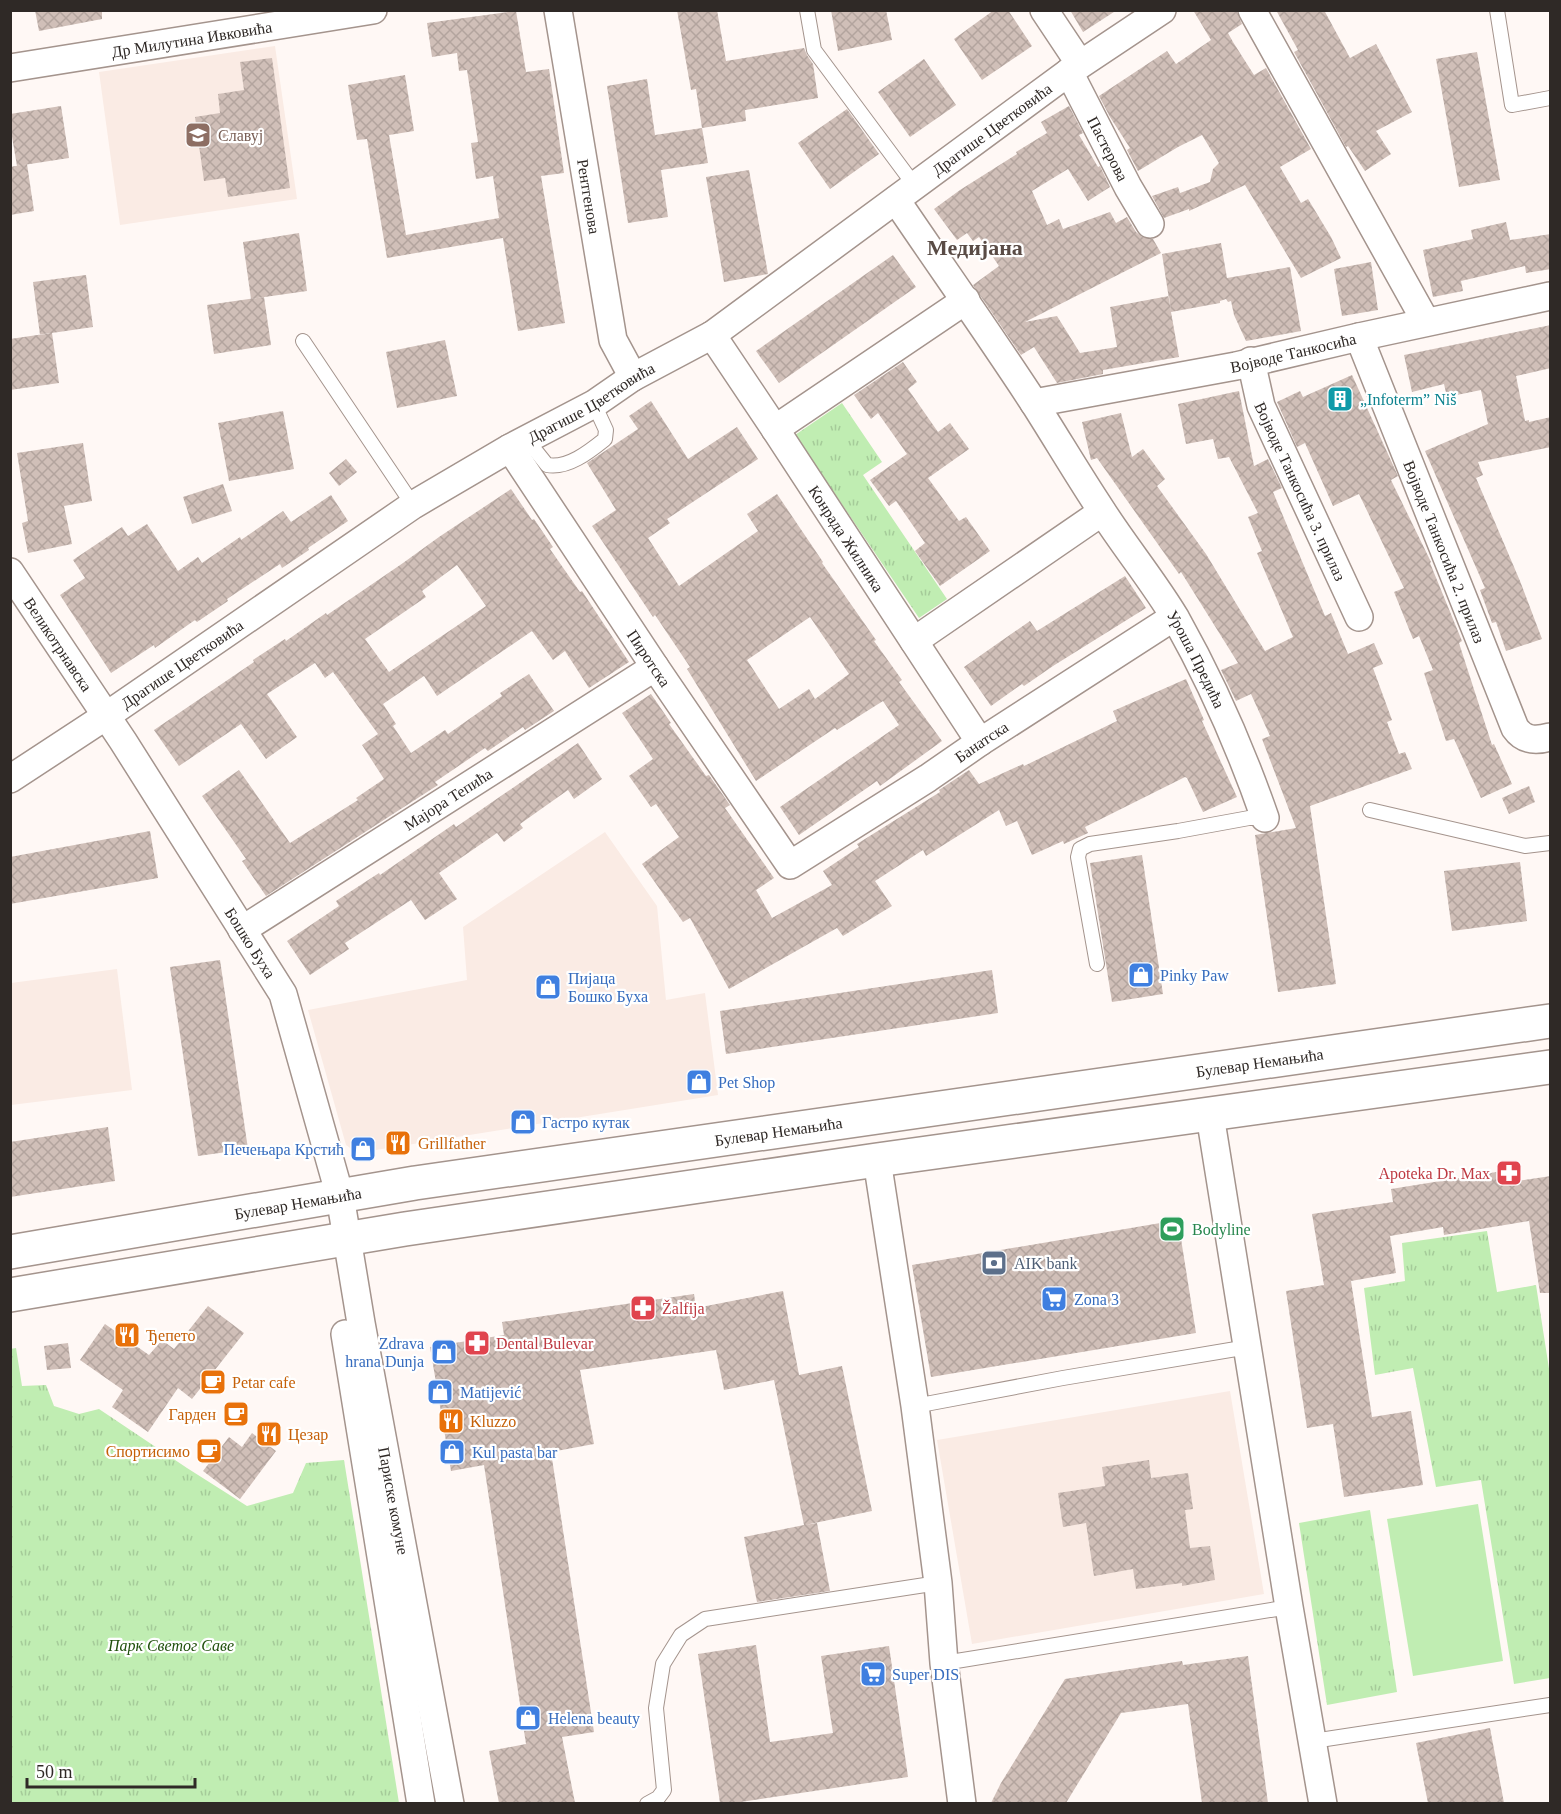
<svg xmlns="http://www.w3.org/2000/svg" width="1561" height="1814" font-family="Georgia,serif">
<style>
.built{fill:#faebe4}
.park{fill:url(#park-tufts)}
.garden{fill:#c0edb2}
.building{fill:url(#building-cross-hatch);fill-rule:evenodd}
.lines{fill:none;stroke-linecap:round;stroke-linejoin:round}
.service-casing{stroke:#a4948d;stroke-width:16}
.minor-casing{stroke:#a4948d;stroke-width:30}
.tertiary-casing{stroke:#a4948d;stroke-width:36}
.service{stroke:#fff;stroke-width:14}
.minor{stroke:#fff;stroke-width:27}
.tertiary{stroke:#fff;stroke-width:33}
.labels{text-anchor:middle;stroke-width:4.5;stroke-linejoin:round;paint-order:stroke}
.street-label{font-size:16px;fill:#2f2926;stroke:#fff}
.education-label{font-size:16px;fill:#785e54;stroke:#fff;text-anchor:start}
.culture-label{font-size:16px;fill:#0d838f;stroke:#fff;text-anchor:start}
.shop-label{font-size:16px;fill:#366cbe;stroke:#fff;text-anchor:start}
.food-label{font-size:16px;fill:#c56008;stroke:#fff;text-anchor:start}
.health-label{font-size:16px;fill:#be3a42;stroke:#fff;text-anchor:start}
.leisure-label{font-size:16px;fill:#27864d;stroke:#fff;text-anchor:start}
.service-label{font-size:16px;fill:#4e5e75;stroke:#fff;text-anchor:start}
.park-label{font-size:16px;font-style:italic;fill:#20500c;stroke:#fff}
.district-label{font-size:22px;font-weight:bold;fill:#594b45;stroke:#fff}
</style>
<defs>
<pattern id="park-tufts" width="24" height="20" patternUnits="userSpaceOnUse" patternTransform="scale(1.5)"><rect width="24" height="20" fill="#c0edb2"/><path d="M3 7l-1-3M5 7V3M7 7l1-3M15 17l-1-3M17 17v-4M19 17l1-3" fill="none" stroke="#a5cb99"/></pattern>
<pattern id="building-cross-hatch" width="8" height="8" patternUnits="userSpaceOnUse" patternTransform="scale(1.5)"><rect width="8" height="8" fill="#d0bfb8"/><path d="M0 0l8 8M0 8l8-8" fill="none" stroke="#b3a49e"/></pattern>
</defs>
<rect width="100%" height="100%" fill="#fff8f5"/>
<g class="built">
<polygon points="275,46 297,199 120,225 99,72"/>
<polygon points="605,832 657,906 666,1000 705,993 718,1095 357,1153 346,1145 308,1010 467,980 463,927"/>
<polygon points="117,969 132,1090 11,1105 11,983"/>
<polygon points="1230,1391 1264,1594 972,1644 937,1440"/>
</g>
<g class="park">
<polygon points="842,403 882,462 863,475 947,599 919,618 795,435"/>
<polygon points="1487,1231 1497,1292 1536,1285 1550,1375 1550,1678 1514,1684 1481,1480 1436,1487 1413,1368 1375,1375 1364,1288 1405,1281 1402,1243"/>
<polygon points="16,1348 22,1386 46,1385 54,1406 79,1414 99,1409 187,1468 247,1506 293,1493 306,1463 344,1460 399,1803 11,1803 10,1349"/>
<polygon points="1370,1510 1397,1692 1327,1705 1299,1523"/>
</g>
<polygon class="garden" points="1478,1504 1503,1661 1413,1676 1387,1519"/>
<g class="building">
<polygon points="35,10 102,10 102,19 39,31"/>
<polygon points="677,10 717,10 726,61 804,48 807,55 813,64 818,98 745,110 746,121 702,128 696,89 691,90"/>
<polygon points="831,10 886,10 892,40 838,51"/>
<polygon points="994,10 1008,10 1032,46 982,80 954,39"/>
<polygon points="1070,10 1117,10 1083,32"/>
<polygon points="1193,10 1236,10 1242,24 1228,33 1233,42 1254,75 1266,68 1311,149 1280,167 1301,203 1308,199 1331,237 1341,258 1301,278 1245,185 1189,211 1189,209 1164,218 1152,196 1178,187 1180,193 1210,182 1213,169 1219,163 1202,135 1178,147 1138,171 1127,150 1130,148 1110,117 1099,96 1167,51 1176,64 1211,40"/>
<polygon points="1276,10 1324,10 1350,58 1376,44 1412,112 1376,131 1391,154 1365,171 1348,146 1346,147 1294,52 1298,50"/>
<polygon points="516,11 526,72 549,69 564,173 541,176 565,323 518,331 503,238 387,258 367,139 357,140 348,85 405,75 414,131 389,135 406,235 499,218 493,176 476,179 471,143 478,142 467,70 459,71 457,53 432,57 427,23"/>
<polygon points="1477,52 1500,180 1459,187 1436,59"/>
<polygon points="272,58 290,188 228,197 225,178 204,181 195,117 220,113 218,94 244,90 240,62"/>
<polygon points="924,59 956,105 910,137 878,92"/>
<polygon points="647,79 655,135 702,128 708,163 661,170 668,217 628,223 607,86"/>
<polygon points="61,106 69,158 17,166 10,125 10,114"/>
<polygon points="1069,106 1083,133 1079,135 1098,167 1100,166 1110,187 1088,201 1068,169 1032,191 1047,225 1059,219 1063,229 1110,212 1116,223 1127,217 1136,232 1142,237 1153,239 1161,253 1025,322 1057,316 1080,353 1117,347 1110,307 1169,296 1171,312 1162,254 1221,243 1227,278 1290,267 1301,331 1246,341 1234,315 1231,301 1228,302 1226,299 1220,301 1220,303 1171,312 1179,357 1103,370 1103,374 1057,383 1034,347 1021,355 973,285 999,266 979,237 973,241 967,233 957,240 934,209 960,190 1017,154 1016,152 1047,133 1041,122"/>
<polygon points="847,109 879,154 830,189 798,143"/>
<polygon points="27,164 34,211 10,215 10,167"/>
<polygon points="749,170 768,274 724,282 706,177"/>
<polygon points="1506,222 1510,240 1551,234 1551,269 1526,273 1525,266 1461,281 1463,291 1433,297 1423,250 1473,239 1471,230"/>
<polygon points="299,233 307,291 251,299 243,242"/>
<polygon points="893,255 916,287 779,383 756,351"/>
<polygon points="1371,262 1378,310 1342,316 1334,269"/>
<polygon points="86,275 93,327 52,333 59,383 10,390 10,339 51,333 40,335 33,282"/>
<polygon points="264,297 271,345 214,354 207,305"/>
<polygon points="1551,325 1551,368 1516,376 1525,421 1529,420 1529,422 1551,417 1551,447 1478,462 1483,475 1476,478 1520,581 1542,639 1506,651 1496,622 1492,623 1480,590 1485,588 1425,451 1488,424 1481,390 1447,397 1444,384 1412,392 1404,355"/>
<polygon points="445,340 457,396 397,408 386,352"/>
<polygon points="903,362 917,382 908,389 938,432 950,423 969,449 928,478 959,521 966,517 990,551 940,586 915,551 925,543 896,501 889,506 870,480 907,454 878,413 871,419 854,395"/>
<polygon points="1352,375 1398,476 1391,480 1431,562 1430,563 1462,641 1459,643 1492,745 1494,744 1512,784 1481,798 1454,739 1446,741 1424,673 1433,670 1419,636 1413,639 1394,592 1404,588 1359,494 1333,506 1305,443 1297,447 1277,402 1300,391 1303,397"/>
<polygon points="1239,391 1254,466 1268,459 1282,488 1273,492 1325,616 1331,613 1348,654 1374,643 1383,664 1373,668 1392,720 1387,722 1399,754 1405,752 1412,769 1310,806 1336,984 1278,992 1255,835 1296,828 1262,739 1270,736 1251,694 1236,701 1221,670 1238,663 1181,572 1179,574 1097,458 1091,460 1082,422 1121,413 1132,457 1143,449 1165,479 1157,486 1206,554 1265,651 1293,637 1257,553 1262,551 1248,517 1258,513 1229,457 1218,459 1213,439 1186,444 1178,404"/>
<path d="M651 401 688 459 737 427 758 459 667 519 670 523 648 538 679 586 758 531 747 514 777 494 823 562 822 563 876 640 874 641 902 680 899 682 942 741 880 786 877 781 799 835 780 807 899 725 883 701 837 730 835 728 756 781 687 669 690 667 655 615 653 617 592 526 616 510 587 463 638 429 629 416ZM810 617 849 674 815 699 809 689 779 709 747 660Z"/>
<polygon points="283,411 294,469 229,481 218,423"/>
<polygon points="83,443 92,501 64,506 72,544 28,553 22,523 28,521 17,453"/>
<polygon points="346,459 357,472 339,486 329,473"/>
<polygon points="223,484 232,511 192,524 183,497"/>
<path d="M511 489 532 520 534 519 553 547 550 549 580 592 582 591 629 662 589 688 565 651 553 660 532 631 437 696 424 676 383 704 396 724 393 726 411 753 445 730 448 734 502 696 500 693 529 674 554 711 525 730 523 727 488 751 485 748 435 782 438 785 266 896 242 861 246 859 202 796 239 770 290 843 358 800 356 798 384 779 362 745 378 734 333 672 325 678 315 663 267 694 297 737 266 759 241 724 179 766 154 730 254 662 253 660 285 639 286 641 326 613 327 615 403 563 439 537ZM457 565 486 606 389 672 365 639 426 597 422 591Z"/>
<polygon points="331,495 348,521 308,548 309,550 282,568 280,564 227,599 228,601 197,622 195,620 155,648 154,645 111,673 60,595 85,578 73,560 122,527 128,536 147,524 178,571 198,557 202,563 240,537 241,540 283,511 291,522"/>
<polygon points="1125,576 1146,608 1053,666 1024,686 1022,684 991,706 964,667 1030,621 1037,631"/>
<polygon points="1186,679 1204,720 1202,721 1237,797 1203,812 1187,778 1185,777 1085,827 1088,833 1064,844 1063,841 1032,855 1017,821 1006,826 999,810 926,856 923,850 875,881 892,906 882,912 843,936 837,928 729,989 690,918 683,922 642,864 679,837 656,804 651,807 629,776 653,759 622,713 651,694 671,723 669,724 706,776 709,775 730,805 725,808 774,878 756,890 772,918 832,885 823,871 859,847 857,844 940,792 939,790 969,770 979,784 1023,764 1024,766 1117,721 1113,711"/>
<polygon points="578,743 602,779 574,799 568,790 520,824 523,828 504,842 497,833 439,873 457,899 425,920 411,900 345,943 349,949 310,975 287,941 339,906 336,901 379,873 380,875 454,824 456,827"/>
<polygon points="1529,786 1535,802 1509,814 1502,798"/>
<polygon points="150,831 158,878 10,904 10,857"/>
<polygon points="1142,855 1163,994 1112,1002 1090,863"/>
<polygon points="1520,862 1527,921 1452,931 1444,871"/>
<polygon points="220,960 248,1149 198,1156 170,967"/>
<polygon points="992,970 998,1013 726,1054 720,1011"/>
<polygon points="108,1127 115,1181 10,1197 10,1142"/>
<polygon points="1515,1169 1517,1181 1551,1176 1551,1293 1540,1293 1529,1221 1444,1235 1443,1227 1390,1236 1396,1273 1351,1281 1372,1417 1411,1411 1423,1485 1344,1497 1333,1424 1307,1428 1286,1291 1324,1285 1312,1214 1393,1202 1391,1189"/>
<polygon points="1178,1220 1196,1333 931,1377 912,1265"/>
<polygon points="783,1291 799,1375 842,1366 872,1511 805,1525 817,1523 830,1591 757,1602 744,1537 804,1525 774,1380 724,1390 716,1350 580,1370 594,1444 551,1452 594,1732 562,1737 575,1803 499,1803 489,1751 526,1744 484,1465 451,1471 430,1347 504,1335 502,1322 694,1294 696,1308"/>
<polygon points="208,1306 244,1333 192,1399 178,1388 148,1432 112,1407 123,1390 80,1360 105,1324 149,1355 162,1340 174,1349"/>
<polygon points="68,1343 71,1368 47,1370 44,1346"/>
<polygon points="252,1433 276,1451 240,1499 203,1471 229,1437 242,1447"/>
<polygon points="1149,1460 1151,1478 1188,1473 1193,1509 1185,1510 1190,1548 1210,1546 1215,1580 1182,1586 1182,1583 1136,1589 1133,1569 1094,1576 1086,1523 1063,1527 1058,1493 1105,1486 1102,1467"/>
<polygon points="756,1645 770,1742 833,1733 821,1656 889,1646 908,1777 734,1803 720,1803 698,1654"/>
<polygon points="1248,1656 1268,1803 1202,1803 1188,1704 1121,1713 1066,1803 991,1803 1001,1783 1065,1679 1182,1661 1183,1665"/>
<polygon points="1490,1728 1504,1803 1428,1803 1416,1743"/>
</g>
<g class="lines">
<g class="service-casing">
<g id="service">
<polyline points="807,10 814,50 915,186"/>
<polyline points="1497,10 1512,105 1550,98"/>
<polyline points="303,341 413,505"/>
<path d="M527 440 547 465C568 469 590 451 605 439L606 430 594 404"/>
<polyline points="1370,810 1525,846 1550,843"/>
<polyline points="1097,964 1078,857 1080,849 1090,844 1178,831 1249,818 1265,818"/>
<polyline points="915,1406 1063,1378 1248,1347"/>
<polyline points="944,1663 1289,1607"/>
<polyline points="1313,1741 1550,1705"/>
<polyline points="647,1804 658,1798 664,1790 656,1708 663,1664 681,1635 705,1619 938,1583"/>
</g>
</g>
<g class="minor-casing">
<g id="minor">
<path id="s1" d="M558 10 613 340 633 377"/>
<polyline points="1044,10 1080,64"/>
<polyline points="1252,10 1426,322"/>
<path id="s2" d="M10 68 373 10"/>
<path id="s3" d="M1069 72 1128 187 1150 224"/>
<path id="s4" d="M896 200C942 268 989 334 1034 403 1057 439 1078 475 1102 511 1125 547 1154 582 1176 619 1212 683 1241 749 1265 818"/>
<path id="s5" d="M712 335 775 429 980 742"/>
<path id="s6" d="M1359 337 1515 728C1524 741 1536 741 1550 737"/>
<path id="s7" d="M1251 361 1261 406 1359 617"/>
<path id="s8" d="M1034 403 1236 366 1359 337 1550 296"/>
<polyline points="775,429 966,300"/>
<path id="s9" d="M510 448 655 667 790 865 928 778 980 742 1174 617"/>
<path id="s10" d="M10 572 123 741 283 994 340 1196 361 1323 450 1804"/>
<polyline points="914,641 1102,512"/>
<path id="s11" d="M10 779 106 716 413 505 510 448 594 404 633 377 712 335 1069 72 1162 10"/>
<path id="s12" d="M242 930 655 667"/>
<polyline points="1210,1115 1289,1607 1323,1804"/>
<polyline points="877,1160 915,1406 938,1583 944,1663 962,1804"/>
<polyline points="345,1334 421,1804"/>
</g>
</g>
<g class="tertiary-casing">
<g id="tertiary">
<path id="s13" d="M10 1252 415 1183 1550 1021"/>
<polyline points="10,1295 405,1229 877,1160 1550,1067"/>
</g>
</g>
<use href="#service" class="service"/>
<use href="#minor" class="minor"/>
<use href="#tertiary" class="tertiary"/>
</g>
<defs>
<g id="school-square" transform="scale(1.35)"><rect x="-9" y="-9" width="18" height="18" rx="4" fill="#8d6e63" stroke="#fff"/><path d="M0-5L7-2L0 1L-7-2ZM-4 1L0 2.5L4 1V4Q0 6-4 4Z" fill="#fff"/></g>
<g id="building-square" transform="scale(1.35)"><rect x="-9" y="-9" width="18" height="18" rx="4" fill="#0f9aa8" stroke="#fff"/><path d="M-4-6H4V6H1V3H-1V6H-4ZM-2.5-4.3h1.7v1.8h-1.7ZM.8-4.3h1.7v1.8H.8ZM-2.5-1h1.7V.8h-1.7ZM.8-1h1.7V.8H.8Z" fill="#fff"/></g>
<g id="shop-square" transform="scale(1.35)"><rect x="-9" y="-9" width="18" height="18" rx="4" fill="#3f7fe0" stroke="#fff"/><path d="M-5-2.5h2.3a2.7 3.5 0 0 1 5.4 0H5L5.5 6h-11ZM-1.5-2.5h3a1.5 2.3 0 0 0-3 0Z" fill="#fff"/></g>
<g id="restaurant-square" transform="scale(1.35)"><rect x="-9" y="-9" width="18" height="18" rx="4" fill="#e8710a" stroke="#fff"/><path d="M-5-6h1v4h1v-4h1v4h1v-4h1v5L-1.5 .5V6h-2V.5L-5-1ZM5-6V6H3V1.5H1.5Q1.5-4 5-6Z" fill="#fff"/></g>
<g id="pharmacy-square" transform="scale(1.35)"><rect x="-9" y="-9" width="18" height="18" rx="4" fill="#e0444e" stroke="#fff"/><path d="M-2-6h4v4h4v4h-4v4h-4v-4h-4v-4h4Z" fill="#fff"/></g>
<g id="stadium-square" transform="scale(1.35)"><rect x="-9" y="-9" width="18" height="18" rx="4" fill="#2e9e5b" stroke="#fff"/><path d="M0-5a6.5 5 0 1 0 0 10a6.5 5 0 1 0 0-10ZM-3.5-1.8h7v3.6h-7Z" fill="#fff"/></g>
<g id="bank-square" transform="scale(1.35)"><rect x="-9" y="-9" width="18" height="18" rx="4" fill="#5c6f8a" stroke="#fff"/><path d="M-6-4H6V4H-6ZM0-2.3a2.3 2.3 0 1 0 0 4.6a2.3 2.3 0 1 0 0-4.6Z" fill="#fff"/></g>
<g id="supermarket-square" transform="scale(1.35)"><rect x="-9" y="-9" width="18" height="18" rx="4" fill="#3f7fe0" stroke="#fff"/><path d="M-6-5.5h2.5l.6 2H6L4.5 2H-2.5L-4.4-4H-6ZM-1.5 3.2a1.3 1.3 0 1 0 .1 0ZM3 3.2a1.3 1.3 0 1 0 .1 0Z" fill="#fff"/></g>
<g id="cafe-square" transform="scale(1.35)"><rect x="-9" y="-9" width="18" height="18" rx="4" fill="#e8710a" stroke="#fff"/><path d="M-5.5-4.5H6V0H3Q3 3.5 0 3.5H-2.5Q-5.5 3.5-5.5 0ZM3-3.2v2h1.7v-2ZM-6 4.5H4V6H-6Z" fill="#fff"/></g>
</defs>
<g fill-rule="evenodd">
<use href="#school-square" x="198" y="135"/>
<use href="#building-square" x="1340" y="399"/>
<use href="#shop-square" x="1141" y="975"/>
<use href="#shop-square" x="548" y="987"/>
<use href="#shop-square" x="699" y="1082"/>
<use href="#shop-square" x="523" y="1122"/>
<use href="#restaurant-square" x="398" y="1143"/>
<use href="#shop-square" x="363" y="1149"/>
<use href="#pharmacy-square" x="1509" y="1173"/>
<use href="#stadium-square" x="1172" y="1229"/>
<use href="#bank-square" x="994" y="1263"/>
<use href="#supermarket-square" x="1054" y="1299"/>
<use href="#pharmacy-square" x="643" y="1308"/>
<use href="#restaurant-square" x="127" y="1335"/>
<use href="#pharmacy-square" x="477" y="1343"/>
<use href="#shop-square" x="444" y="1352"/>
<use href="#cafe-square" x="213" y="1382"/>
<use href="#shop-square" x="440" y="1392"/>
<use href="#cafe-square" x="236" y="1414"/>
<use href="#restaurant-square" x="451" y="1421"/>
<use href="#restaurant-square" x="269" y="1434"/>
<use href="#cafe-square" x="209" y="1451"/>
<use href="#shop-square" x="452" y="1452"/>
<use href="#supermarket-square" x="873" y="1674"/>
<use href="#shop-square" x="528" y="1718"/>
</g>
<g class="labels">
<g class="street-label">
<text dy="6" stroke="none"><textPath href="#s2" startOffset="184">Др Милутина Ивковића</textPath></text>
<text dy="6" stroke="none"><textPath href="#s11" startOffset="1179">Драгише Цветковића</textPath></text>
<text dy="6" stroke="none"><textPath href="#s3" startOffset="86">Пастерова</textPath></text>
<text dy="6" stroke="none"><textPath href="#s1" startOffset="189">Рентгенова</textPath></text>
<text dy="6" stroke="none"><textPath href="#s8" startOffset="264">Војводе Танкосића</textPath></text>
<text dy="6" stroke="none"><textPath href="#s11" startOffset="693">Драгише Цветковића</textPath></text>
<text dy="6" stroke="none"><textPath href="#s7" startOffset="140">Војводе Танкосића 3. прилаз</textPath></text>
<text dy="6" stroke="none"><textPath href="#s5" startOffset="244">Конрада Жилника</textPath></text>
<text dy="6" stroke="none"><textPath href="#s6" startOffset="231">Војводе Танкосића 2. прилаз</textPath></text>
<text dy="6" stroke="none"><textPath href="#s10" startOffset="87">Великотрнавска</textPath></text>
<text dy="6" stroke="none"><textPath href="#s9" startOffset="252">Пиротска</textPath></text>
<text dy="6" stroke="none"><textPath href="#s4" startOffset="549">Уроша Предића</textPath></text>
<text dy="6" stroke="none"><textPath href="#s11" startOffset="207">Драгише Цветковића</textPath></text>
<text dy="6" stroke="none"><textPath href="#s9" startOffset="730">Банатска</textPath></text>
<text dy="6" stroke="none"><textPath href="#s12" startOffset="244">Мајора Тепића</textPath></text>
<text dy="6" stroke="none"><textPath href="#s10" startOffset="442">Бошко Буха</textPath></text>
<text dy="6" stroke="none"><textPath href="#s13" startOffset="1264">Булевар Немањића</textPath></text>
<text dy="6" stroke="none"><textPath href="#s13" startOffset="778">Булевар Немањића</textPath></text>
<text dy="6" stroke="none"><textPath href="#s13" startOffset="292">Булевар Немањића</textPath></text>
<text dy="6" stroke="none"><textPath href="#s10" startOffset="1022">Париске комуне</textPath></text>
</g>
<g class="education-label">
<text x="218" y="141">Славуј</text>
</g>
<g class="culture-label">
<text x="1360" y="405">„Infoterm” Niš</text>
</g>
<g class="shop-label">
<text x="1160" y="981">Pinky Paw</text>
<text x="568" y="984">Пијаца<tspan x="568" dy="18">Бошко Буха</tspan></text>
<text x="718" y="1088">Pet Shop</text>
<text x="542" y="1128">Гастро кутак</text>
<text x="344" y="1155" text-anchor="end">Печењара Крстић</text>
<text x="1074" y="1305">Zona 3</text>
<text x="424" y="1349" text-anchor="end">Zdrava<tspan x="424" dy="18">hrana Dunja</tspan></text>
<text x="460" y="1398">Matijević</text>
<text x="472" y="1458">Kul pasta bar</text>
<text x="892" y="1680">Super DIS</text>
<text x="548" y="1724">Helena beauty</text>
</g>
<g class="food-label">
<text x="418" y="1149">Grillfather</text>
<text x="146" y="1341">Ђепето</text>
<text x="232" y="1388">Petar cafe</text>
<text x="216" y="1420" text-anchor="end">Гарден</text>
<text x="470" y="1427">Kluzzo</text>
<text x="288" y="1440">Цезар</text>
<text x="190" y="1457" text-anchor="end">Спортисимо</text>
</g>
<g class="health-label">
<text x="1490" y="1179" text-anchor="end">Apoteka Dr. Max</text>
<text x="662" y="1314">Žalfija</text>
<text x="496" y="1349">Dental Bulevar</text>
</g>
<g class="leisure-label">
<text x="1192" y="1235">Bodyline</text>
</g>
<g class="service-label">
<text x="1014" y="1269">AIK bank</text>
</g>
<g class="park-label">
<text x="171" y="1651">Парк Светог Саве</text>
</g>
<g class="district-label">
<text x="975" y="255">Медијана</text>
</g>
</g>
<rect width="1561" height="1814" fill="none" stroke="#2f2926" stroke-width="24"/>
<path d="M27 1778v9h168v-9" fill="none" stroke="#2f2926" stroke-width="3"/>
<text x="36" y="1778" font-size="18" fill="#2f2926" stroke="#ffffff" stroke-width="4.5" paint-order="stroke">50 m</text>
</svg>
